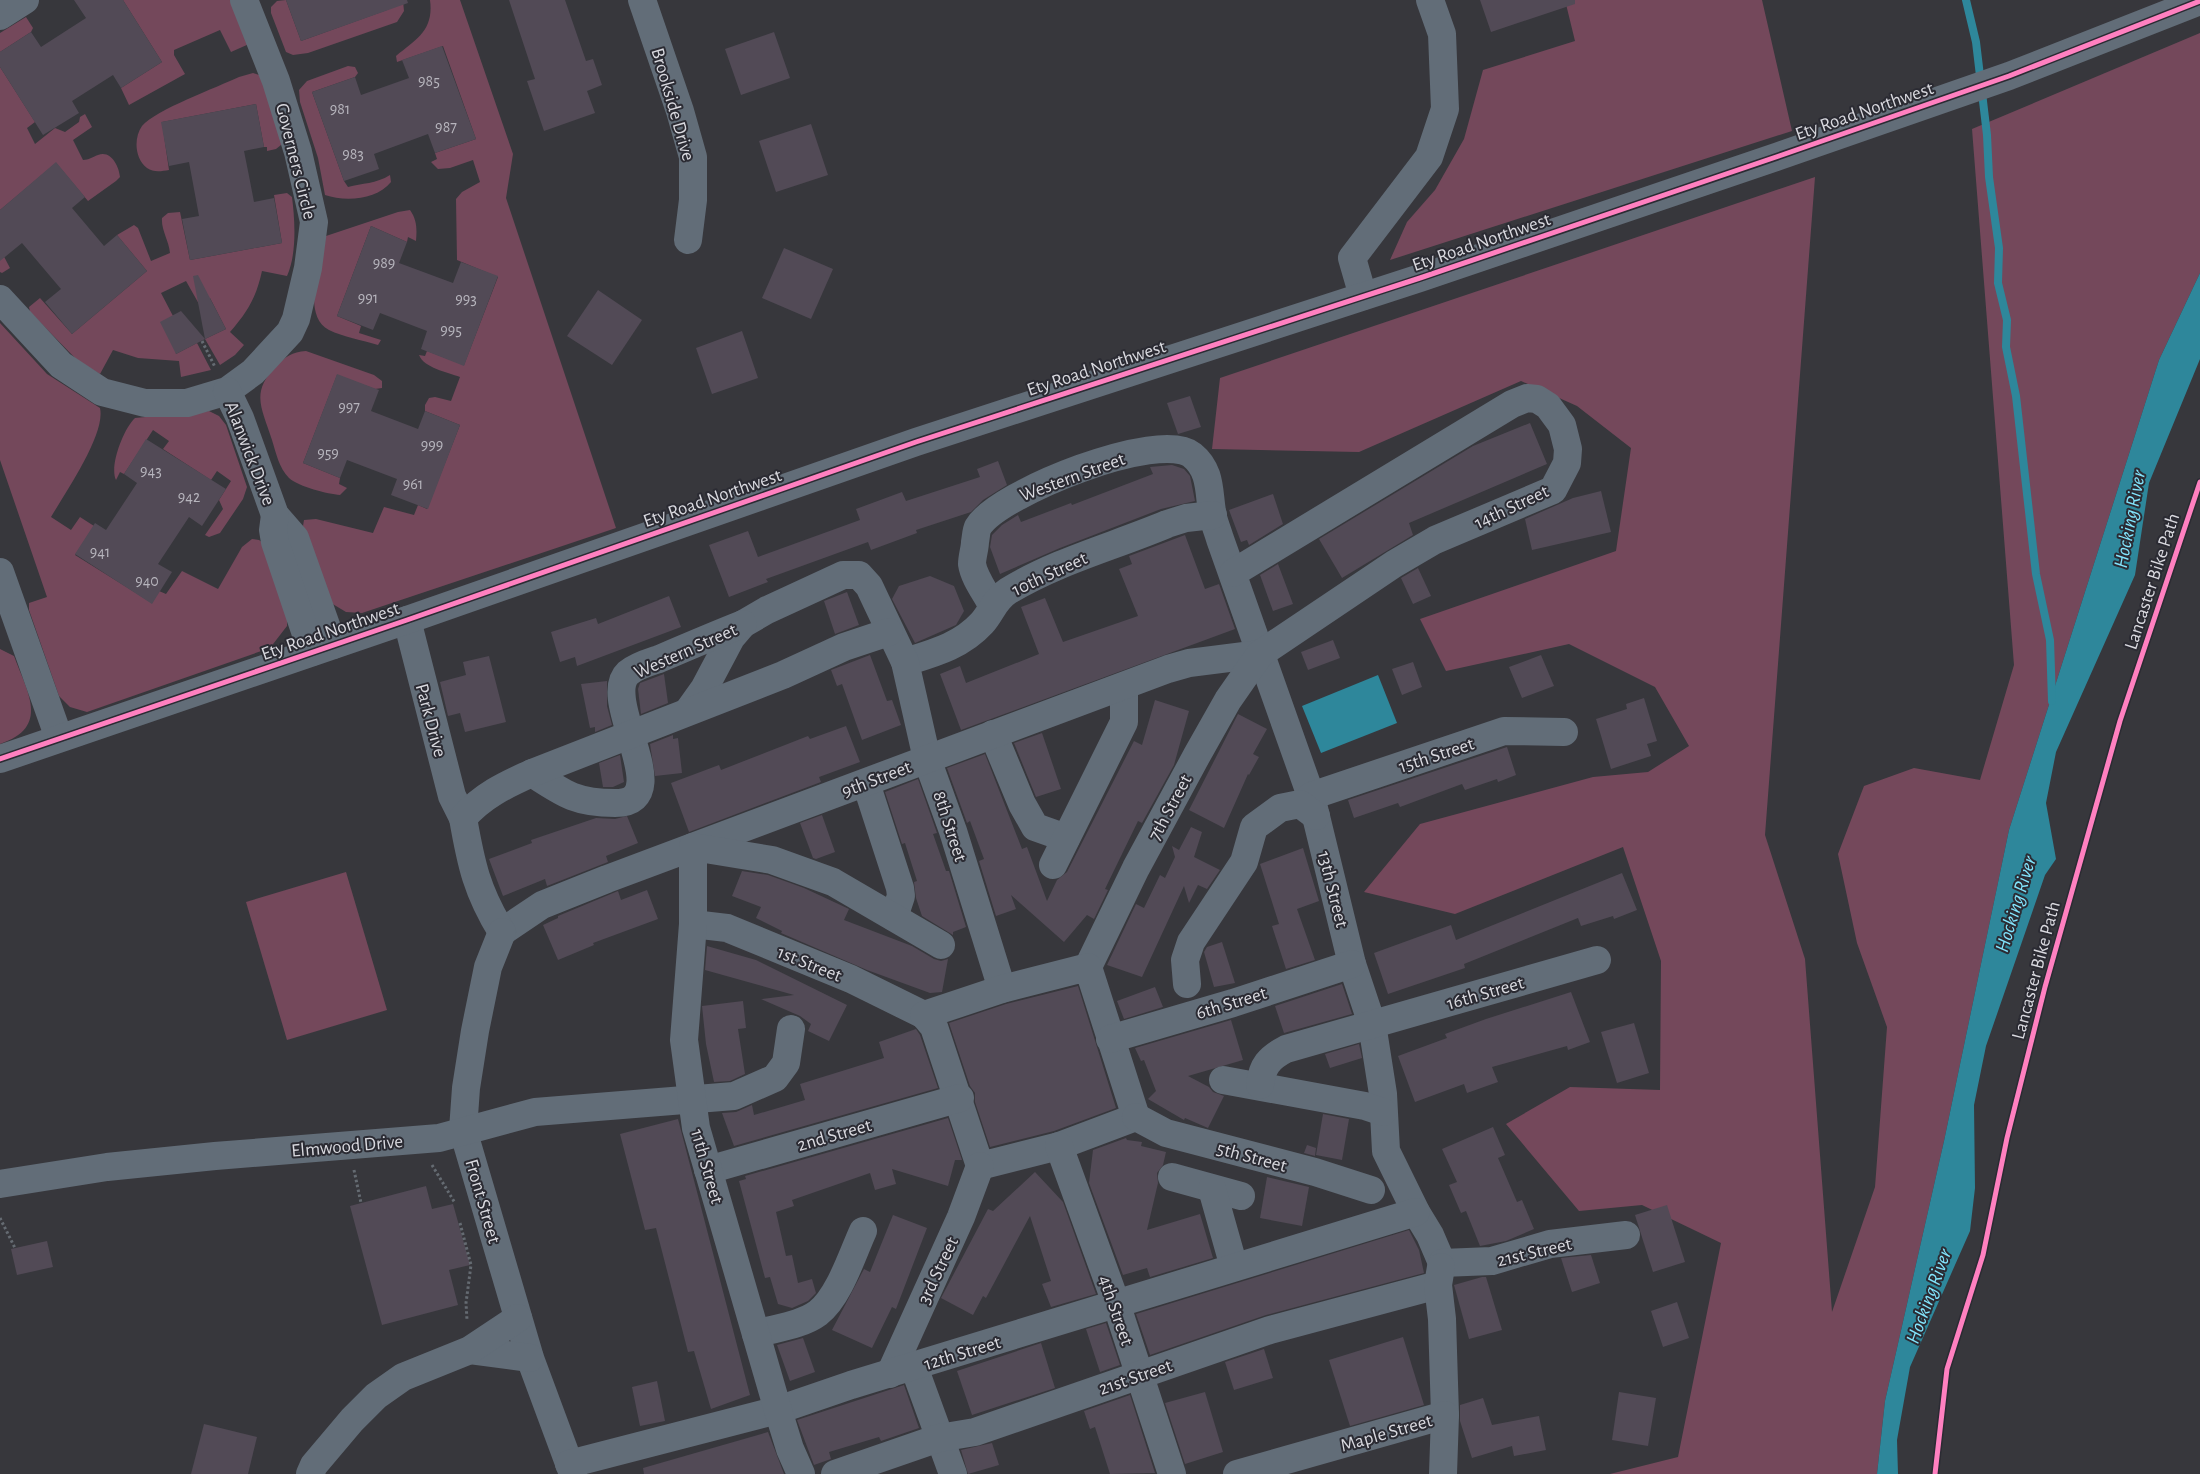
<svg xmlns="http://www.w3.org/2000/svg" width="2200" height="1474" font-family="'Alegreya Sans',sans-serif">
<style>
.green{fill:#74485b}
.water{fill:#2e879b}
.lines{fill:none;stroke-linecap:round;stroke-linejoin:round}
.stream{stroke:#2e879b;stroke-width:8}
.building{fill:#524a56}
.path{stroke:#656b72;stroke-width:3;stroke-dasharray:2.5 2.5;stroke-linecap:butt}
.minor{stroke:#626d78;stroke-width:28}
.cycleway-casing{stroke:#2b2b33;stroke-width:8}
.cycleway{stroke:#ff80c0;stroke-width:5}
.labels{text-anchor:middle;stroke-width:4;stroke-linejoin:round;paint-order:stroke}
.number-label{font-size:16px;fill:#b7b5bd}
.street-label{font-size:19px;fill:#d9d9df;stroke:#2b2b33}
.water-label{font-size:20px;font-style:italic;fill:#83e6fe;stroke:#2b2b33}
</style>
<rect width="100%" height="100%" fill="#37373c"/>
<g class="green">
<polygon points="123,0 234,0 249,44 231,52 220,30 174,50 174,55 185,74 129,105 121,88 162,62"/>
<polygon points="286,0 301,41 387,10 403,1 404,11 397,22 308,53 293,55 286,52 271,13 271,7 277,1"/>
<path d="M430 0H460L513 154 506 198 616 528 362 613 346 612 331 603 303 526 304 520 316 519 373 533 384 507 414 515 418 505 427 509 460 425 425 411V405L429 398 435 397 451 401 460 377C447 372 424 368 419 355L425 356 427 351 464 365 498 277 457 260 456 199 462 192 480 182 473 160 450 168 438 169 431 162 437 159 435 153 476 139 443 46 397 62 396 56C417 39 434 30 430 0Z"/>
<polygon points="1565,0 1762,0 1792,131 1390,260 1407,222 1435,190 1464,139 1483,70 1575,41"/>
<polygon points="26,17 33,28 31,32 0,52 0,33"/>
<polygon points="2200,33 2200,273 2159,360 2009,830 1944,1141 1885,1401 1877,1474 1610,1474 1678,1457 1721,1243 1642,1205 1579,1211 1506,1124 1570,1087 1660,1090 1661,961 1623,847 1455,914 1364,892 1420,824 1593,777 1648,772 1689,746 1655,687 1569,644 1446,671 1420,619 1616,551 1631,448 1577,406 1521,381 1359,452 1212,449 1220,378 1815,177 1765,835 1805,959 1832,1312 1875,1187 1887,1027 1857,943 1838,854 1864,786 1914,768 1980,780 2014,665 1972,129"/>
<path d="M348 66 355 67 358 73 355 77 312 92 344 181 348 187C362 183 376 184 390 175L391 182C377 200 345 202 325 195L318 158 300 102 299 90 307 81Z"/>
<path d="M0 67 35 122 27 128 35 144 55 128 65 132 79 122 80 117 85 114 92 127 73 140 83 160C89 160 92 157 98 155 111 150 119 166 120 177L116 181 88 201 56 163 0 210Z"/>
<path d="M253 73 259 75 263 81 282 139 281 145 276 149 267 151V147H264L256 104 162 122 169 170C162 171 154 173 147 168 134 158 134 137 142 126 155 110 218 87 239 77Z"/>
<path d="M287 193 292 197C295 220 297 254 287 276L262 271C256 298 248 311 230 332L244 345 235 355 220 365 205 339 226 329 210 298 199 304 186 281 161 293 173 316 176 354 197 343 211 370 181 377 179 361 138 358 113 350 100 374 78 361 30 312 29 307 40 298 72 334 147 271 117 235 134 225 138 228 151 261 170 253C169 241 161 230 162 218L168 213 180 212 190 260 282 243 274 195Z"/>
<path d="M410 210C417 220 417 229 416 241L408 237 407 242 371 226 337 316 361 326 359 333 381 340 378 345C362 340 343 337 329 330 302 316 319 266 323 242L326 236 398 212Z"/>
<polygon points="0,249 10,268 2,273 0,272"/>
<path d="M0 323 47 374 100 408C106 434 65 493 51 517L71 530 80 517 94 526 75 555 152 603 159 591 166 594 182 571 218 589 242 547 252 539 259 540 266 545 287 610V626L270 648 87 712 70 707 59 696 29 610V603L47 597 0 460Z"/>
<path d="M306 351 374 375 382 381V388L375 389 337 375 303 463 340 478 339 484 347 488 340 495C328 494 299 487 289 478 279 468 276 453 272 440 262 408 250 393 276 366 285 357 292 352 306 351Z"/>
<path d="M209 411 219 416 226 425 247 487 243 499 220 533 209 537 205 535 223 509 219 500 231 481 217 471 211 480 163 449 169 441 153 430 124 474 120 472 116 480C109 466 124 428 135 418Z"/>
<path d="M0 649 14 656C27 692 51 727 0 744Z"/>
<polygon points="346,872 387,1010 287,1040 246,902"/>
</g>
<g class="water">
<polygon points="2200,273 2200,359 2149,483 2135,575 2056,752 2046,803 2056,859 2045,875 1986,1046 1974,1105 1975,1188 1970,1231 1910,1367 1897,1440 1898,1474 1877,1474 1885,1401 1944,1141 2009,830 2159,360"/>
<polygon points="1378,675 1397,723 1321,753 1302,706"/>
</g>
<g class="lines">
<polyline class="stream" points="1966,0 1976,42 1987,135 1989,177 1999,248 1998,283 2007,320 2006,347 2016,396 2036,574 2050,640 2052,701"/>
</g>
<g class="building">
<polygon points="74,0 123,0 162,62 121,88 113,75 72,101 79,113 43,135 0,67 0,52 31,32 41,47 86,18"/>
<polygon points="286,0 407,0 408,3 301,41"/>
<polygon points="509,0 565,0 586,61 593,59 602,85 587,91 595,113 544,131 527,81 535,79"/>
<polygon points="1480,0 1575,0 1575,4 1491,32"/>
<polygon points="774,32 790,78 741,95 725,49"/>
<polygon points="442,46 476,139 435,153 428,134 374,154 379,169 344,181 312,92 355,77 361,95 409,78 402,60"/>
<polygon points="256,104 264,147 244,151 249,176 254,202 274,198 282,243 190,260 182,219 199,216 189,162 169,166 161,122"/>
<polygon points="811,124 828,175 776,192 759,141"/>
<polygon points="56,162 85,197 72,208 104,246 117,235 147,271 72,334 45,302 61,289 22,243 0,261 0,210"/>
<polygon points="371,226 407,242 399,263 453,283 461,262 498,276 464,366 421,349 427,331 380,313 373,330 337,316"/>
<polygon points="784,248 833,269 811,319 762,298"/>
<polygon points="198,275 226,329 205,339 193,276"/>
<polygon points="598,290 642,320 612,365 567,336"/>
<polygon points="181,311 205,339 176,354 160,322"/>
<polygon points="742,331 758,378 712,394 696,348"/>
<polygon points="337,374 379,390 371,411 418,429 425,411 460,425 428,509 391,495 397,479 347,460 340,478 303,463"/>
<polygon points="1190,396 1201,427 1178,434 1167,403"/>
<polygon points="1530,423 1547,464 1409,523 1413,535 1342,578 1319,539 1473,446"/>
<polygon points="146,439 226,489 202,526 189,517 158,564 172,572 152,604 75,554 95,523 106,530 137,483 124,474"/>
<polygon points="998,461 1007,485 983,500 971,512 916,530 917,533 871,550 868,542 766,579 768,582 729,597 709,545 748,531 758,557 860,520 856,509 902,492 906,501 980,477 977,469"/>
<polygon points="1172,465 1184,469 1190,476 1195,501 1161,509 1060,548 1000,574 990,547 992,535 1002,525 1018,515 1021,522 1071,503 1072,505 1153,474 1150,467"/>
<polygon points="1601,491 1611,532 1532,550 1525,519 1573,498"/>
<polygon points="1273,494 1283,524 1249,545 1247,540 1241,542 1229,510"/>
<polygon points="1185,535 1205,589 1219,584 1235,629 961,730 940,674 960,666 966,683 1039,654 1021,607 1045,598 1063,642 1138,616 1119,569 1132,564 1129,556"/>
<polygon points="1278,564 1293,604 1273,611 1260,575"/>
<polygon points="1418,568 1431,596 1413,604 1401,578"/>
<polygon points="930,576 954,586 964,611 956,625 915,643 892,599 899,586"/>
<polygon points="847,592 859,625 835,634 824,601"/>
<polygon points="669,596 681,627 577,666 575,657 560,662 551,632 596,618 598,624"/>
<polygon points="1333,640 1340,658 1308,670 1301,652"/>
<polygon points="870,655 887,701 892,700 901,725 862,740 842,684 837,686 831,670"/>
<polygon points="1541,655 1554,686 1522,698 1509,667"/>
<polygon points="489,656 506,722 465,732 460,713 448,716 440,682 466,675 463,662"/>
<polygon points="1413,662 1422,687 1402,695 1392,669"/>
<polygon points="664,674 668,703 641,714 638,689 640,683"/>
<polygon points="607,681 607,706 612,725 595,732 595,727 590,728 581,684"/>
<polygon points="1644,698 1657,741 1647,744 1651,756 1611,769 1596,719 1627,709 1626,704"/>
<polygon points="1155,700 1189,711 1174,765 1142,823 1138,821 1105,889 1108,890 1094,919 1087,915 1064,942 1011,895 1016,909 996,916 979,861 984,859 970,821 967,823 947,768 985,754 1022,849 1027,847 1047,901 1057,880 1067,872 1134,741 1142,745"/>
<polygon points="1238,714 1267,729 1253,754 1259,757 1249,775 1248,774 1224,828 1189,810"/>
<polygon points="846,726 860,762 819,777 821,782 689,832 671,783 719,765 721,770 808,736 810,739"/>
<polygon points="1042,733 1061,789 1036,797 1014,743"/>
<polygon points="673,735 673,739 678,738 682,773 655,776 650,744"/>
<polygon points="1507,747 1516,775 1498,782 1497,779 1465,790 1462,784 1400,807 1398,803 1354,818 1348,800"/>
<polygon points="620,755 624,782 613,787 603,787 599,763"/>
<polygon points="918,779 937,833 933,834 946,871 949,871 966,927 953,932 953,935 922,916 916,898 914,882 917,881 905,843 902,844 885,792"/>
<polygon points="822,815 835,852 816,859 813,858 800,823"/>
<polygon points="627,816 638,843 606,856 608,862 547,886 545,879 503,896 489,859 532,843 531,840 596,818 615,819"/>
<polygon points="1191,827 1202,832 1194,857 1220,870 1207,889 1198,885 1189,903 1184,886 1142,977 1107,965 1136,904 1144,908 1160,875 1165,878 1175,857 1172,846 1179,850"/>
<polygon points="1303,848 1319,901 1297,909 1315,960 1286,969 1272,926 1279,924 1260,864"/>
<polygon points="742,871 768,875 804,888 849,909 844,920 912,946 934,959 941,961 948,959 942,992 930,993 867,970 781,933 782,931 756,918 761,907 732,896"/>
<polygon points="1622,873 1637,910 1614,919 1613,916 1581,926 1578,918 1464,964 1465,968 1388,994 1374,953 1451,925 1456,940"/>
<polygon points="647,890 658,919 593,943 594,945 558,960 543,925 558,918 558,916 618,891 621,900"/>
<polygon points="1222,942 1235,983 1214,987 1204,952 1207,947"/>
<polygon points="707,946 756,960 847,1005 829,1041 808,1031 811,1024 800,1016 761,999 794,995 705,970"/>
<polygon points="1342,984 1352,1014 1284,1033 1275,1006"/>
<polygon points="1078,986 1116,1108 1054,1131 990,1147 975,1102 975,1093 970,1086 949,1023 1006,1004"/>
<polygon points="1155,987 1163,1007 1124,1019 1117,1001"/>
<polygon points="1571,992 1590,1042 1568,1050 1567,1046 1492,1067 1498,1082 1467,1093 1464,1084 1415,1102 1398,1056 1447,1038 1445,1034 1486,1019"/>
<polygon points="743,1001 746,1028 738,1029 745,1074 730,1081 714,1082 706,1044 702,1006"/>
<polygon points="1231,1020 1243,1060 1188,1076 1209,1087 1213,1092 1224,1096 1208,1128 1185,1118 1184,1120 1148,1099 1156,1091 1144,1060 1141,1061 1135,1048"/>
<polygon points="1634,1023 1649,1073 1617,1083 1601,1032"/>
<polygon points="916,1029 920,1035 938,1088 734,1146 722,1113 736,1112 752,1105 754,1115 805,1100 800,1084 884,1058 879,1042"/>
<polygon points="1359,1044 1362,1058 1330,1068 1325,1054"/>
<polygon points="1323,1114 1349,1119 1342,1160 1316,1155"/>
<polygon points="948,1118 962,1160 955,1160 948,1186 892,1169 896,1184 875,1190 870,1173 792,1200 794,1206 776,1212 786,1256 792,1255 798,1283 812,1279 816,1293 808,1301 792,1308 778,1304 770,1277 765,1278 739,1181 746,1179 745,1176"/>
<polygon points="678,1119 750,1395 711,1409 694,1351 688,1352 656,1228 645,1230 620,1134"/>
<polygon points="1493,1127 1505,1155 1498,1158 1517,1202 1522,1200 1534,1229 1506,1241 1480,1246 1466,1211 1461,1213 1449,1185 1457,1182 1442,1149"/>
<polygon points="1126,1138 1127,1140 1142,1142 1141,1146 1166,1152 1163,1165 1157,1173 1158,1183 1147,1230 1200,1214 1213,1258 1150,1277 1147,1268 1123,1275 1089,1183 1093,1150"/>
<polygon points="1307,1145 1316,1148 1315,1156 1304,1153"/>
<polygon points="1035,1172 1063,1202 1096,1294 1051,1307 1042,1284 1051,1281 1030,1216 986,1298 983,1296 973,1315 941,1298 988,1209 993,1211"/>
<polygon points="1267,1177 1309,1187 1302,1226 1260,1218"/>
<polygon points="426,1186 432,1209 453,1204 470,1265 449,1270 458,1305 382,1325 350,1206"/>
<polygon points="1667,1205 1685,1262 1653,1272 1635,1215"/>
<polygon points="893,1215 927,1228 896,1309 892,1307 872,1348 832,1330 864,1269 870,1272"/>
<polygon points="1409,1230 1419,1250 1424,1273 1266,1315 1150,1355 1136,1314"/>
<polygon points="47,1241 53,1267 17,1275 11,1249"/>
<polygon points="1591,1255 1600,1283 1572,1292 1561,1258"/>
<polygon points="1482,1277 1486,1277 1502,1330 1469,1339 1454,1285"/>
<polygon points="1677,1302 1689,1338 1663,1347 1651,1311"/>
<polygon points="1106,1323 1120,1365 1100,1372 1086,1329"/>
<polygon points="1403,1337 1424,1405 1350,1426 1329,1360"/>
<polygon points="803,1338 815,1372 790,1381 777,1345"/>
<polygon points="1041,1343 1055,1388 972,1415 957,1371"/>
<polygon points="1264,1349 1273,1378 1234,1390 1225,1362"/>
<polygon points="657,1381 665,1421 640,1426 632,1387"/>
<polygon points="904,1385 919,1428 881,1441 879,1437 829,1452 831,1459 814,1465 797,1420"/>
<polygon points="1205,1392 1223,1452 1185,1464 1165,1403"/>
<polygon points="1619,1392 1656,1398 1648,1446 1612,1440"/>
<polygon points="1130,1395 1155,1473 1110,1474 1095,1427 1090,1429 1084,1411"/>
<polygon points="1483,1398 1492,1425 1539,1416 1546,1450 1514,1456 1512,1446 1472,1458 1460,1421 1460,1405"/>
<polygon points="204,1424 257,1437 248,1474 191,1474"/>
<polygon points="768,1432 784,1474 644,1474 643,1468"/>
<polygon points="992,1443 999,1465 968,1474 961,1450"/>
</g>
<g class="lines">
<g class="path">
<polyline points="202,341 215,367"/>
<polyline points="432,1165 455,1203"/>
<polyline points="354,1170 361,1203"/>
<polyline points="0,1218 15,1248"/>
<polyline points="460,1223 471,1265 466,1303 467,1320"/>
</g>
<g class="minor">
<polyline points="642,0 680,111 693,157 693,200 688,240"/>
<polyline points="0,16 25,0"/>
<polyline points="1363,296 1352,258 1429,157 1445,109 1442,34 1430,0"/>
<polyline points="0,299 61,365 102,392 145,403 187,403 227,391 253,372 290,332 296,319 308,268 314,222 298,152 276,81 244,0"/>
<polyline points="227,391 240,418 275,515 295,538 333,645"/>
<polyline points="275,515 273,530 275,542 312,652"/>
<polyline points="0,572 59,738"/>
<path d="M992 605C986 593 974 578 972 564 972 557 975 548 975 542 976 537 976 531 978 527 998 493 1160 429 1192 455 1213 472 1208 495 1213 517 1215 525 1218 532 1220 539L1311 796 1352 964 1372 1024 1383 1094 1386 1151 1416 1212 1430 1235 1442 1263"/>
<polyline points="407,620 452,796 463,818"/>
<path d="M905 662C934 653 961 646 982 623 992 612 994 600 1008 591 1057 561 1115 546 1167 524L1186 518 1213 515"/>
<polyline points="689,710 704,689 731,638 743,624 767,610 843,575 859,575 869,586 905,662 927,759 953,831 1002,989"/>
<polyline points="993,734 1022,804 1035,827 1066,838"/>
<polyline points="0,759 407,620 916,442 1420,278 1779,156 2009,76 2200,1"/>
<path d="M532 773C564 794 576 803 615 803 679 803 599 700 628 673 636 666 650 662 659 659 687 647 715 635 743 624"/>
<polyline points="866,783 900,888 901,896 894,917"/>
<polyline points="1311,796 1504,731 1564,732"/>
<polyline points="1053,865 1124,722 1124,687"/>
<polyline points="693,924 727,928 851,979 924,1015"/>
<polyline points="502,932 542,905 607,879 1168,669 1189,663 1260,654"/>
<path d="M502 932C477 892 471 864 463 818 482 796 505 785 532 773L783 675 844 647 889 632"/>
<polyline points="502,932 488,967 475,1031 466,1088 463,1130 530,1358 573,1474"/>
<polyline points="1088,967 1136,868 1197,755 1228,700 1260,654 1394,564 1435,540 1553,490 1567,463 1568,449 1562,425 1548,406 1537,399 1527,398 1512,404 1233,573"/>
<polygon points="1088,967 1136,1117 1059,1146 980,1166 934,1027 924,1015 1002,989"/>
<polyline points="1187,984 1185,960 1191,942 1244,862 1254,827 1280,808 1300,804 1316,816"/>
<polyline points="1110,1039 1233,1003 1352,964"/>
<polyline points="1223,1080 1365,1106 1383,1112"/>
<path d="M1260 1085C1262 1066 1269 1058 1286 1049L1597 960"/>
<polyline points="1136,1117 1166,1133 1315,1172 1371,1190"/>
<polyline points="1059,1146 1116,1303 1172,1474"/>
<polyline points="708,1170 960,1098"/>
<polyline points="1172,1177 1241,1196"/>
<polyline points="0,1184 107,1167 215,1156 439,1138 535,1112 734,1096 775,1078 786,1063 791,1029"/>
<polyline points="1212,1189 1234,1267"/>
<polyline points="1442,1263 1492,1261 1550,1244 1626,1235"/>
<path d="M756 1334C776 1328 802 1325 818 1313 839 1297 852 1255 863 1231"/>
<polyline points="470,1350 530,1358"/>
<polyline points="914,1367 953,1474"/>
<polyline points="890,1374 961,1217 980,1166"/>
<polyline points="569,1464 778,1410 851,1385 1416,1212"/>
<polyline points="310,1474 314,1465 352,1420 376,1396 403,1377 470,1350 518,1318"/>
<polyline points="801,1474 790,1449 778,1410 696,1128 684,1040 693,924 693,847 772,860 833,882 941,945"/>
<polyline points="835,1474 939,1438 975,1432 1270,1330 1438,1285"/>
<polyline points="1237,1474 1445,1415 1442,1319 1438,1285 1441,1267"/>
<polyline points="1443,1474 1445,1415"/>
</g>
<g class="cycleway-casing">
<g id="cycleway">
<polyline points="0,759 407,620 916,442 1420,278 1779,156 2009,76 2200,1"/>
<polyline points="1935,1474 1947,1369 1983,1255 2007,1138 2045,987 2120,721 2200,482"/>
</g>
</g>
<use href="#cycleway" class="cycleway"/>
</g>
<g class="labels">
<g class="number-label">
<text x="429" y="86">985</text>
<text x="340" y="114">981</text>
<text x="446" y="132">987</text>
<text x="353" y="159">983</text>
<text x="384" y="268">989</text>
<text x="368" y="303">991</text>
<text x="466" y="304">993</text>
<text x="451" y="335">995</text>
<text x="349" y="412">997</text>
<text x="432" y="450">999</text>
<text x="328" y="458">959</text>
<text x="151" y="476">943</text>
<text x="413" y="489">961</text>
<text x="189" y="502">942</text>
<text x="100" y="557">941</text>
<text x="147" y="586">940</text>
</g>
<g class="street-label">
<text transform="translate(674 104) rotate(74)" y="7">Brookside Drive</text>
<text transform="translate(1864 110) rotate(-19)" y="7">Ety Road Northwest</text>
<text transform="translate(297 161) rotate(76)" y="7">Governers Circle</text>
<text transform="translate(1481 241) rotate(-19)" y="7">Ety Road Northwest</text>
<text transform="translate(1096 367) rotate(-18)" y="7">Ety Road Northwest</text>
<text transform="translate(251 453) rotate(69)" y="7">Alanwick Drive</text>
<text transform="translate(1072 476) rotate(-20)" y="7">Western Street</text>
<text transform="translate(712 497) rotate(-19)" y="7">Ety Road Northwest</text>
<text transform="translate(1511 506) rotate(-25)" y="7">14th Street</text>
<text transform="translate(1049 573) rotate(-25)" y="7">10th Street</text>
<text transform="translate(2151 581) rotate(-72)" y="7">Lancaster Bike Path</text>
<text transform="translate(330 630) rotate(-19)" y="7">Ety Road Northwest</text>
<text transform="translate(685 650) rotate(-24)" y="7">Western Street</text>
<text transform="translate(432 720) rotate(75)" y="7">Park Drive</text>
<text transform="translate(1436 754) rotate(-18)" y="7">15th Street</text>
<text transform="translate(876 778) rotate(-21)" y="7">9th Street</text>
<text transform="translate(1169 807) rotate(-62)" y="7">7th Street</text>
<text transform="translate(951 826) rotate(72)" y="7">8th Street</text>
<text transform="translate(1334 889) rotate(76)" y="7">13th Street</text>
<text transform="translate(810 963) rotate(22)" y="7">1st Street</text>
<text transform="translate(2035 970) rotate(-75)" y="7">Lancaster Bike Path</text>
<text transform="translate(1485 992) rotate(-16)" y="7">16th Street</text>
<text transform="translate(1231 1002) rotate(-17)" y="7">6th Street</text>
<text transform="translate(834 1134) rotate(-16)" y="7">2nd Street</text>
<text transform="translate(347 1145) rotate(-5)" y="7">Elmwood Drive</text>
<text transform="translate(1252 1156) rotate(15)" y="7">5th Street</text>
<text transform="translate(708 1166) rotate(74)" y="7">11th Street</text>
<text transform="translate(484 1201) rotate(74)" y="7">Front Street</text>
<text transform="translate(1534 1251) rotate(-13)" y="7">21st Street</text>
<text transform="translate(937 1270) rotate(-65)" y="7">3rd Street</text>
<text transform="translate(1117 1310) rotate(71)" y="7">4th Street</text>
<text transform="translate(962 1352) rotate(-17)" y="7">12th Street</text>
<text transform="translate(1135 1376) rotate(-19)" y="7">21st Street</text>
<text transform="translate(1386 1432) rotate(-16)" y="7">Maple Street</text>
</g>
<g class="water-label">
<text transform="translate(2129 519) rotate(-79)" y="7">Hocking River</text>
<text transform="translate(2015 904) rotate(-73)" y="7">Hocking River</text>
<text transform="translate(1928 1296) rotate(-70)" y="7">Hocking River</text>
</g>
</g>
</svg>
